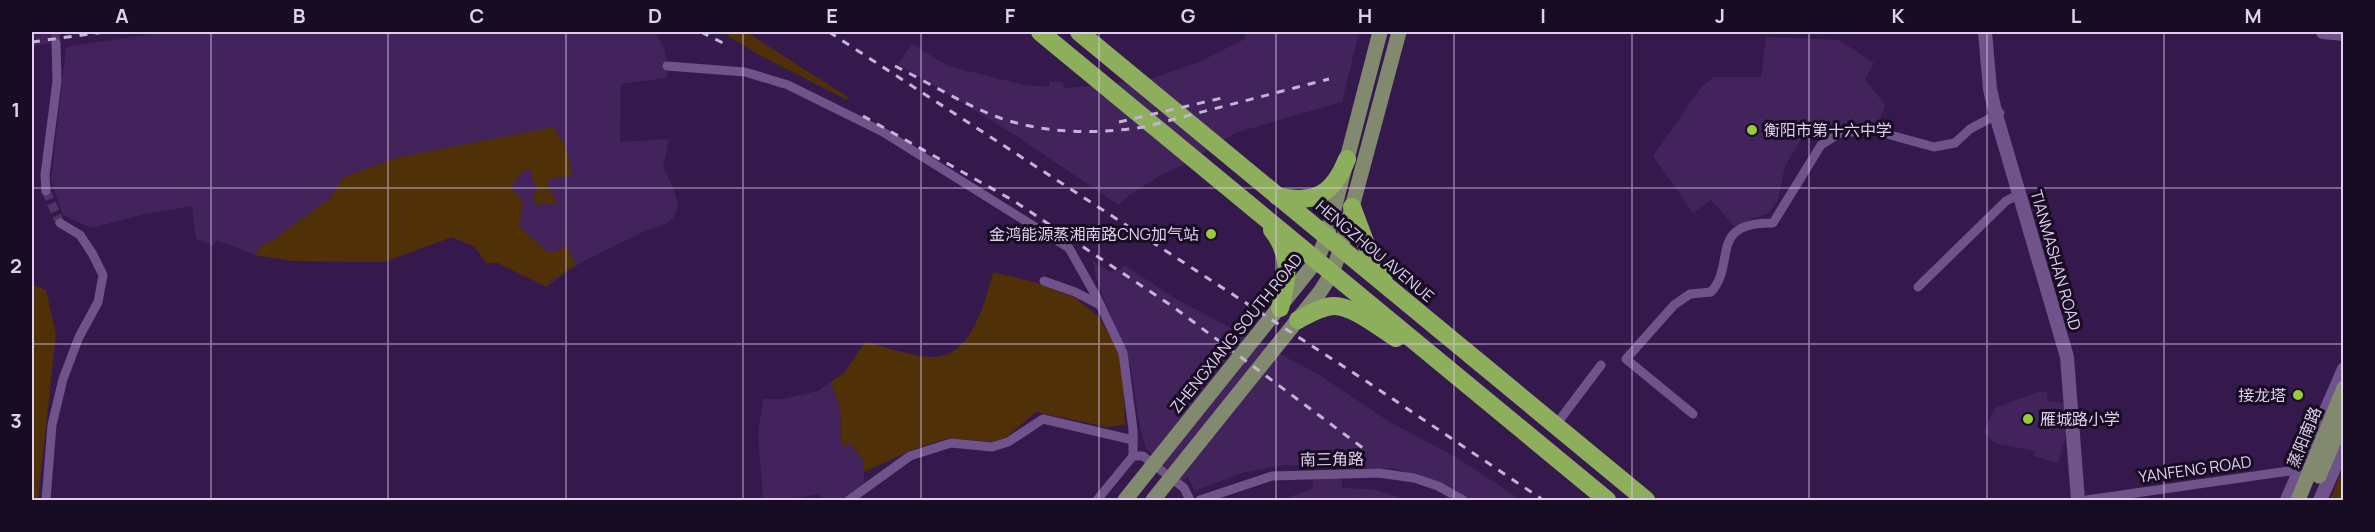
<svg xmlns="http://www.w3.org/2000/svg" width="2375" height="532" font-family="Manrope,'Noto Sans SC',sans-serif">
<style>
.built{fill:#43235c}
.green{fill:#4f3007}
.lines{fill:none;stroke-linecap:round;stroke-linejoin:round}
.street-tunnel{stroke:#4f3465;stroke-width:9;stroke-dasharray:9 4.5;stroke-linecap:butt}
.street{stroke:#70538b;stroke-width:9}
.secondary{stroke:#70538b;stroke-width:14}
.primary{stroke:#818a6f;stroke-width:15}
.highway{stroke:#8daf5c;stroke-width:18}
.rail{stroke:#c4b3d6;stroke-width:3;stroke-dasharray:8 8;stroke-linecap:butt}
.grid{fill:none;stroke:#dfd0f0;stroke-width:1.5;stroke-opacity:0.55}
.poi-dot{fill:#97cb38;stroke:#180c22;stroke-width:2}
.labels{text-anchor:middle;stroke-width:6;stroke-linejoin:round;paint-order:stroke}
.poi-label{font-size:16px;fill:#dfd0f0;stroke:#180c22;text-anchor:start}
.street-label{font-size:16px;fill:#dfd0f0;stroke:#180c22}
.neatline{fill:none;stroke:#dfd0f0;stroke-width:2}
.grid-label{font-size:20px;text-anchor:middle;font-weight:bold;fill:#dfd0f0}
</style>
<rect width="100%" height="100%" fill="#36194c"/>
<g class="built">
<polygon points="165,32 655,32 664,48 668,71 666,78 621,84 620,142 669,139 663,167 674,190 678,207 673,218 666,224 643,232 594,256 568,270 547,287 498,263 486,263 475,247 452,237 384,262 293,261 255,255 217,240 214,246 196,239 192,206 144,214 92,228 63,215 51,180 66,47"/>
<polygon points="1245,32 1359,32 1342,102 1235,133 1181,166 1161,175 1129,195 1119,205 1012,133 898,64 912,44 948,66 1024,85 1049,87 1050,82 1063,82 1064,88 1094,86 1153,78 1199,62 1245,39"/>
<polygon points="50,34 51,43 32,46 32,35"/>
<polygon points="1766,37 1839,40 1874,63 1865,79 1885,105 1878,124 1841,127 1823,133 1803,136 1785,166 1778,200 1769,213 1734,226 1711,200 1693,213 1653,156 1702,86 1714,77 1761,77"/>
<polygon points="1093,261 1110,272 1121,269 1124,265 1176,299 1318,374 1390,422 1459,459 1521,500 1470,500 1448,486 1393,468 1350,468 1338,456 1334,460 1325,456 1307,466 1283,465 1242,473 1195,491 1188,477 1182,481 1146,449 1140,426 1130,365 1096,278"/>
<polygon points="831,382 840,407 841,446 851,444 864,461 864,483 841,500 823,500 819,494 786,500 763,500 758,434 763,399 783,399 818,391"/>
<polygon points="2038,392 2047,392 2048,401 2065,403 2068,429 2058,463 2033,456 2035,451 1994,443 1984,431 1995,408"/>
<polygon points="1342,478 1342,488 1372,489 1396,496 1402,500 1290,500 1289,497 1313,489 1312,479"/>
</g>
<g class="green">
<polygon points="722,32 746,32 848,97 847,100 761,56"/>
<path d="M553 127C564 142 572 156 571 176L552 178 547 183 557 203 536 205 533 196 537 188 531 177 532 169 523 171 511 187 523 202 519 226 546 251 553 252 567 246 576 265 550 282 547 287 498 263H486L475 247 452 237 384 262 293 261 255 255 260 246 273 240 330 198 343 177 399 157Z"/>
<path d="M993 272 1037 283 1074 297 1099 317 1118 351 1123 379 1125 423 1124 425 1107 427 1036 412 1005 438 994 442 949 438 914 449 864 472V461L851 444 841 447 840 407 831 382 844 373 865 342C883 346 916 358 934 357 972 356 985 302 993 272Z"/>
<polygon points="32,284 46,290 56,334 38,500 32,500"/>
<polygon points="2343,468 2343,500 2330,500"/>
</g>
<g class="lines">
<g class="street-tunnel">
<polyline points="55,32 56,43"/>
<polyline points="46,191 60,223"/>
</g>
<g class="street">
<polyline points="667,66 745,72 788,85 883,132 1069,248 1096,296 1123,353 1133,430 1133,456 1097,500"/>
<polyline points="46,191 45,175 57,81 56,43"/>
<polyline points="1044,281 1075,292 1100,305"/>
<polyline points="1918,287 2006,201 2020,194"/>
<path d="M1693 414 1626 359 1674 305 1690 294 1711 292C1737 264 1707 222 1773 223L1821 145 1840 133 1872 130 1934 147 1955 143 1970 129 2000 113"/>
<polyline points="1555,426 1601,365"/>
<polyline points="1133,456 1143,456 1184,488 1190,500"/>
<polyline points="46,500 52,425 63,379 79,337 98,302 103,275 92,253 80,235 60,223"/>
<polyline points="849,500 910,456 951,443 992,447 1008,442 1043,419 1133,440"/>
<polyline points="1200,500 1272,476 1379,473 1414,478 1438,486 1463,500"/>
<polyline points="2087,500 2289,471 2302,476"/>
</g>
<g class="secondary">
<polyline points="1985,32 1990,89 1996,115 2067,357 2078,500"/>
<polyline points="2323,32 2344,34"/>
<polyline points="2287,500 2344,369"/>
<polyline points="2320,500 2344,446"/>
</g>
<g class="primary">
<polyline points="2319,476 2344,417"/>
<polyline points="1125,500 1317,260 1327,236 1380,32"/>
<polyline points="1153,500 1320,292 1332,273 1341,248 1399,32"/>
<polyline points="2298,500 2344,388"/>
</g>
<g class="highway">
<polyline points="1040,32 1607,500"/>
<polyline points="1079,32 1646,500"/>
<path d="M1277 196C1315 205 1333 194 1347 159"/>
<polyline points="1352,207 1370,255 1384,275"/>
<path d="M1272 230C1292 255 1288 279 1280 308"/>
<path d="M1298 320C1309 314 1320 307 1333 306 1352 305 1380 328 1396 338"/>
</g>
<g class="rail">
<polyline points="701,32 723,43"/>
<polyline points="829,32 1369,383 1543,500"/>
<polyline points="32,42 104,32"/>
<path d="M895 66C925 81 955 99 985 112 1035 134 1092 135 1144 127L1329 79"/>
<polyline points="863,116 1014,201 1172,306 1367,451"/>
<polyline points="1119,122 1222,98"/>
</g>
</g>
<path class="grid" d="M211 32V500M388 32V500M566 32V500M743 32V500M921 32V500M1099 32V500M1276 32V500M1454 32V500M1632 32V500M1809 32V500M1987 32V500M2164 32V500M32 188H2344M32 344H2344"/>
<g class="poi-dot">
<circle cx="1752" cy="130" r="6"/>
<circle cx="1211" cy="234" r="6"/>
<circle cx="2298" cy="395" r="6"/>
<circle cx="2028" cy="419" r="6"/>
</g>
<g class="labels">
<g class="poi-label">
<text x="1764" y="136">衡阳市第十六中学</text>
<text x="1199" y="240" text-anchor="end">金鸿能源蒸湘南路CNG加气站</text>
<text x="2286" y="401" text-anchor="end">接龙塔</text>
<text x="2040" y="425">雁城路小学</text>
</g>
<g class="street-label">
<text transform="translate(1375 251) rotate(40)" y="6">HENGZHOU AVENUE</text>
<text transform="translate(2056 260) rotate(74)" y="6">TIANMASHAN ROAD</text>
<text transform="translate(1236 333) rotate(-51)" y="6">ZHENGXIANG SOUTH ROAD</text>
<text transform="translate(2304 437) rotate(-68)" y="6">蒸阳南路</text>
<text transform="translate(1332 459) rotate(-1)" y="6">南三角路</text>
<text transform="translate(2195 469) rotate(-8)" y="6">YANFENG ROAD</text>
</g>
</g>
<rect width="2375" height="532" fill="none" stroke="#180c22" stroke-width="66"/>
<rect x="33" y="33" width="2309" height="466" class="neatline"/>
<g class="grid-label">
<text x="122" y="23">A</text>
<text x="299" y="23">B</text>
<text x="477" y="23">C</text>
<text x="655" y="23">D</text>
<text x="832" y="23">E</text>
<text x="1010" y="23">F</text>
<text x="1188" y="23">G</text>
<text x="1365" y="23">H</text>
<text x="1543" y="23">I</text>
<text x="1720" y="23">J</text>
<text x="1898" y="23">K</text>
<text x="2076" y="23">L</text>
<text x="2253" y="23">M</text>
<text x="16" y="117">1</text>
<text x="16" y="273">2</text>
<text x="16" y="428">3</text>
</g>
</svg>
